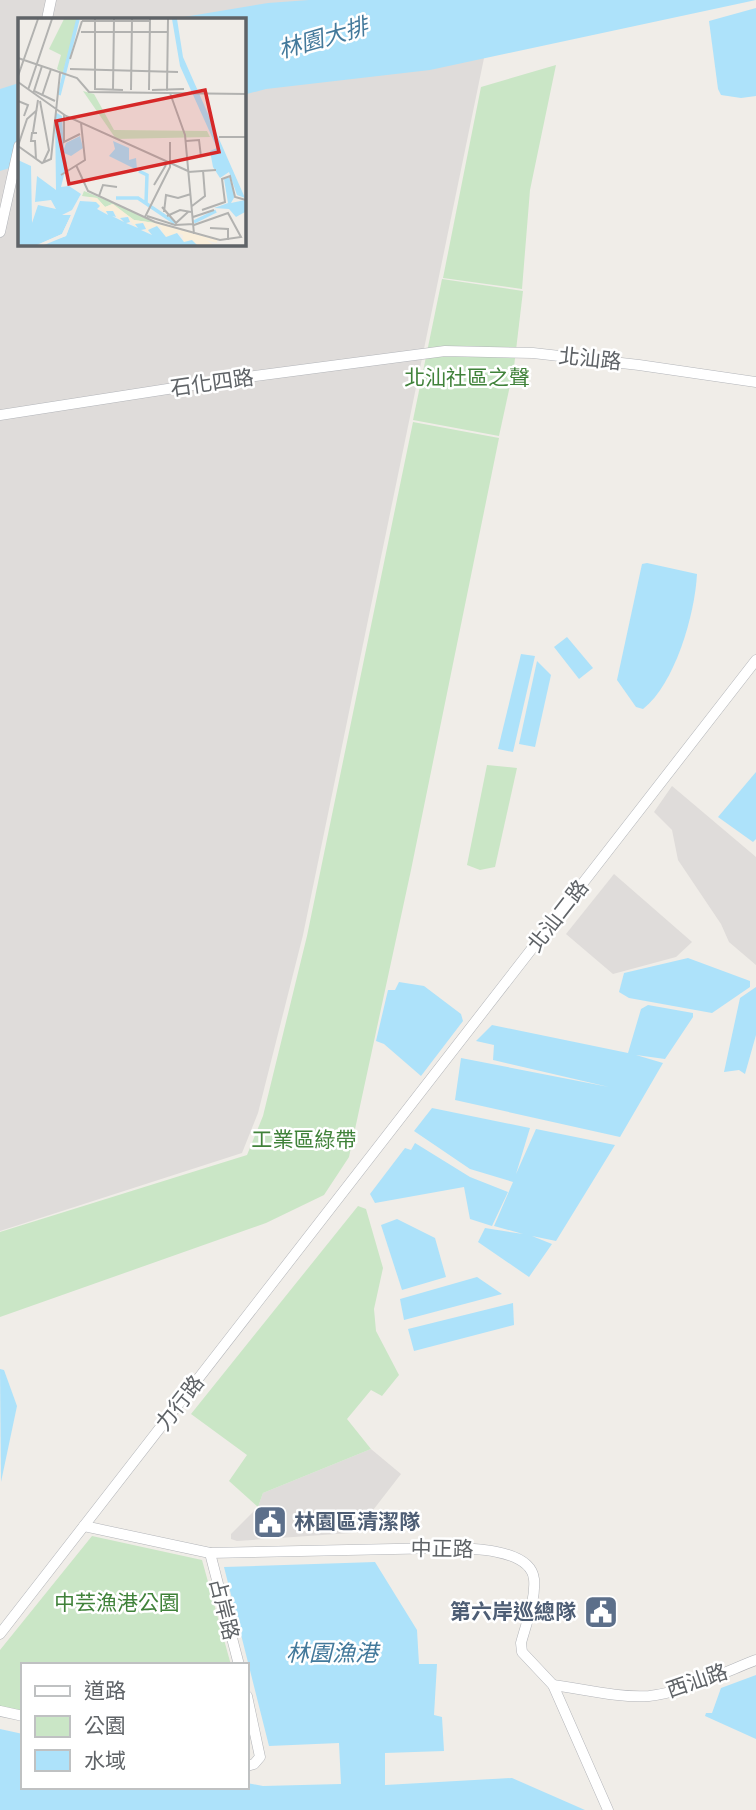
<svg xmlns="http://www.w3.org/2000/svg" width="756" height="1810" font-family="Lato,'Noto Sans TC',sans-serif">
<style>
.industrial{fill:#dfdcda;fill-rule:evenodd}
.green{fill:#cae6c6}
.water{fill:#ade2fa}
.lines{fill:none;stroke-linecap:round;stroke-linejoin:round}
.minor-casing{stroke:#b3b5b9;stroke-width:11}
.minor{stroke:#fff;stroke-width:10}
.labels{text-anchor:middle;stroke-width:5;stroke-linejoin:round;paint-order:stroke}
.street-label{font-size:21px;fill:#5f6367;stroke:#fff}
.park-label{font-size:21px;fill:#40823a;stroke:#fff}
.service-label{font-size:21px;font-weight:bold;fill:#4e5e75;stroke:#fff;text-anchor:start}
.water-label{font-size:23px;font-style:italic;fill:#43799b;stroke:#fff}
.inset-river{fill:none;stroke:#ade2fa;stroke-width:3.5}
.inset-road{fill:none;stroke:#b2b2b0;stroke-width:2}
.view{fill:#d62828;fill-opacity:0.15;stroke:#d62828;stroke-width:3.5}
.inset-edge{fill:none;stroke:#5f6367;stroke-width:3.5}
</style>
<rect width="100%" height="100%" fill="#f0ede8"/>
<g class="industrial">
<path d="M0 0H496L303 935 258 1113 242 1153 0 1231ZM19 19H243V243H19Z"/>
<polygon points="672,786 756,857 756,965 729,942 721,924 678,860 672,830 654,812"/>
<polygon points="614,874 692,942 676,957 613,974 566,934"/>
<polygon points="371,1449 401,1474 360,1527 351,1533 237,1541 231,1539 231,1534 258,1507 263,1493"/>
</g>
<g class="green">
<polygon points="556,65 530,190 522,289 443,278 481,87"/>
<polygon points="442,279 523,291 514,367 499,436 413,420"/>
<polygon points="413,422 499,438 411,870 349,1157 324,1195 266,1223 0,1317 0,1232 247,1155 263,1116 307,936"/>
<polygon points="487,765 517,768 495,867 480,870 467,865"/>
<polygon points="358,1206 366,1209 383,1268 374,1309 376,1331 399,1375 382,1396 371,1390 347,1419 371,1449 263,1493 258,1507 229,1481 247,1455 191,1414"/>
<polygon points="92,1536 202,1560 231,1665 23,1665 23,1711 0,1706 0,1650"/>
</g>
<g class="water">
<polygon points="309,0 756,0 430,70 266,89 243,95 243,19 172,19 268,3"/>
<polygon points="756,8 756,96 741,98 721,95 718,89 709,21"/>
<polygon points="19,83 19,165 0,171 0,89"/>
<path d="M647 563 697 574C695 614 675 684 643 709L636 707 617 680 642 564Z"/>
<polygon points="567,637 593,668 579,679 554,647"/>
<polygon points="521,654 535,656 513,752 498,749"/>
<polygon points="537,661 551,675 535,747 519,744"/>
<polygon points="756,772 756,839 753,842 718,817"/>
<polygon points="688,958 750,981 750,987 712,1013 629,998 619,992 624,973"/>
<polygon points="399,982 424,986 461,1014 463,1021 421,1076 384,1044 376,1041 388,990 395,990"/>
<polygon points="756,987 756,1035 745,1074 739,1070 724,1072 740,998"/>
<polygon points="648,1005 693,1013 693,1017 665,1059 636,1055 663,1063 620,1137 455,1100 461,1058 609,1087 493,1060 494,1045 476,1041 492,1025 628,1053 641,1009"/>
<polygon points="432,1108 530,1128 516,1174 536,1129 615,1145 556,1241 532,1236 552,1244 529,1277 478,1242 485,1228 523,1234 494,1226 513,1182 470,1169 414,1131"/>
<polygon points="415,1143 470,1177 508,1192 492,1226 470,1219 464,1187 375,1203 370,1194 405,1148 411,1150"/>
<polygon points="397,1219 435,1238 446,1277 402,1290 381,1225"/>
<polygon points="477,1277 502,1294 404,1320 400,1299"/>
<polygon points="513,1303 514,1325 414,1351 408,1329"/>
<polygon points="0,1369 4,1370 17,1406 1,1482"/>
<polygon points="375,1562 417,1630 419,1664 437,1664 434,1715 442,1717 444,1751 385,1753 385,1785 512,1778 585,1810 0,1810 0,1729 23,1734 23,1787 247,1787 247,1783 263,1786 341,1784 339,1743 269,1746 224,1567"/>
<polygon points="756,1675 756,1739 705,1716 706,1713 712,1713 721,1688"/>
</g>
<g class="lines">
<g class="minor-casing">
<g id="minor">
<polyline points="47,19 51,0"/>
<polyline points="0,232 19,146"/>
<polyline points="0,415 232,379 445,351 533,353 639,365 756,382"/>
<path d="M84 1526 210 1553 441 1548C464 1548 530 1547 534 1579 536 1599 526 1624 521 1643L522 1652 553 1685 608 1810"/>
<polyline points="210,1553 239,1665"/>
<polyline points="0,1634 756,660"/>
<path d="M553 1685C584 1689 617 1698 649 1696 681 1693 725 1672 756 1660"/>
<polyline points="247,1696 260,1757 254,1764 247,1766"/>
<polyline points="0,1711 23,1716"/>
</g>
</g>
<use href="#minor" class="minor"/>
</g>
<defs>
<g id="civic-square" transform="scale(1.75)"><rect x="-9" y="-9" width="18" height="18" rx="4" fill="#5c6f8a" stroke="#fff"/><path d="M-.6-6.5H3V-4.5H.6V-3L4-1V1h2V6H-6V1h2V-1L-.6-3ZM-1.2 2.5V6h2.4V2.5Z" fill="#fff"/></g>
</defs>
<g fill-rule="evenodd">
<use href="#civic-square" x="270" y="1522"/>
<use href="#civic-square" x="601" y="1612"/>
</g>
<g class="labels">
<g class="street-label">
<text transform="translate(590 359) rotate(6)" y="7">北汕路</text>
<text transform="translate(212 383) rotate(-8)" y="7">石化四路</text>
<text transform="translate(558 916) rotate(-52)" y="7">北汕二路</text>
<text transform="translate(180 1403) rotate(-52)" y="7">力行路</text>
<text transform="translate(442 1549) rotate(1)" y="7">中正路</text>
<text transform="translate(224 1609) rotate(76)" y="7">占岸路</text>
<text transform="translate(697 1681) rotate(-19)" y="7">西汕路</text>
</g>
<g class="park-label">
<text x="467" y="385">北汕社區之聲</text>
<text x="304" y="1147">工業區綠帶</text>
<text x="117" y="1610">中芸漁港公園</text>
</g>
<g class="service-label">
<text x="294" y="1529">林園區清潔隊</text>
<text x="576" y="1619" text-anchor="end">第六岸巡總隊</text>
</g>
<g class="water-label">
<text transform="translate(323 38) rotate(-16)" y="8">林園大排</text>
<text x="332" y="1661">林園漁港</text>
</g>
</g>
<g transform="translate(18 18)">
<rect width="228" height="228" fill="#f0ede8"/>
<path d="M46 1H59L45 55 39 51 43 37 31 31ZM65 73 76 76 96 112 189 113 192 119 98 121ZM66 173 110 191 137 205 116 202 94 186 87 189 79 180 64 178Z" fill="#cae6c6"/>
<path d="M70 179 79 180 87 189 95 186 116 202 137 205 199 222V225L188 222 196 227H179L172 222 164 227 165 217 159 215 147 222 143 209H134L129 215 125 205 117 209 108 198 101 201 95 193 87 195Z" fill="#f9eeda"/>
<path d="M154 1H159L165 39 227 180 219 177 211 154 202 160 195 149 192 133 199 130 162 48ZM37 94 44 98 46 131 48 125 62 118 65 130 53 138 46 135 49 145 43 169 51 168 63 176 44 216 19 227H0V142L13 148 14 205 20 187 38 191 33 182 17 184 19 158 38 172ZM95 123 111 130V142L118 140 119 152 91 138 97 131ZM211 159 217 178 213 185 227 182V194L218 199 211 191 196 190 210 185 206 161ZM62 183 78 184 82 188 79 191 90 197 88 193H95L98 199 94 198 106 204 102 200 110 199 112 204 108 205 120 210 117 206 125 205 128 211 123 212 134 217 130 212 139 208 148 219 159 215 166 224 174 222 179 227H26L48 218Z" fill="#ade2fa"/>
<path d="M63 176 48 218 19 227 44 216 53 197H44L54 192Z" fill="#f0ede8"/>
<path class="inset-river" d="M41 77 60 1M121 153 129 157 128 185M98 180H120L157 205M176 204 198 193"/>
<path class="inset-road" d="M77 1V71L105 72M64 3H132M63 14H150M0 40 59 60 71 74 228 76M52 41 64 3M24 48 16 73 37 83M52 51 160 54M0 58 20 1M0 64 48 98 170 153M10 72 34 1M95 72 96 1M113 72 114 1M131 72 132 1M134 72 166 71M149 73 150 1M152 75 167 117 176 216M24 78 33 51M0 83 10 87 6 98M22 83 31 132 25 145M46 97V124L62 116M15 114 20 82M201 119H228M168 123 181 122 183 139M0 128 24 145 33 141 42 55M0 128 9 101 19 92M18 141 17 123H13L14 115H19M58 147 70 173 137 204 202 222 223 219 210 195 176 207M170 154 198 152M43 157 67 142 63 105M136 167 148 147M81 178 85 167 99 169M174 188 187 178 185 152M144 189 158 205 170 194M184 192 207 184 204 161 212 158 217 179 228 182M146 194 148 177 160 180 173 176M129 198 157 207 176 206M149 198 162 192 173 194M127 199 152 149V124M175 199 196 192M192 210 210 211V222"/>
<path class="view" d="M187 72 201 134 51 166 38 103Z"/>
<rect width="228" height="228" class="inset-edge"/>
</g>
<rect x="21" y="1663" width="228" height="126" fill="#ffffff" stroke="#bfc1c2" stroke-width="2"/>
<rect x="35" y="1686" width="35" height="10" fill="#ffffff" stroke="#bfc1c2" stroke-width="2"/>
<text x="84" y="1698" font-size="21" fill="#5f6367">道路</text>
<rect x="35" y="1716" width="35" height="21" fill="#cae6c6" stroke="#bfc1c2" stroke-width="2"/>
<text x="84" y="1733" font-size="21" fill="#5f6367">公園</text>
<rect x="35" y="1750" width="35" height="21" fill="#ade2fa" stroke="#bfc1c2" stroke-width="2"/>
<text x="84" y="1768" font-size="21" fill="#5f6367">水域</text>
</svg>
